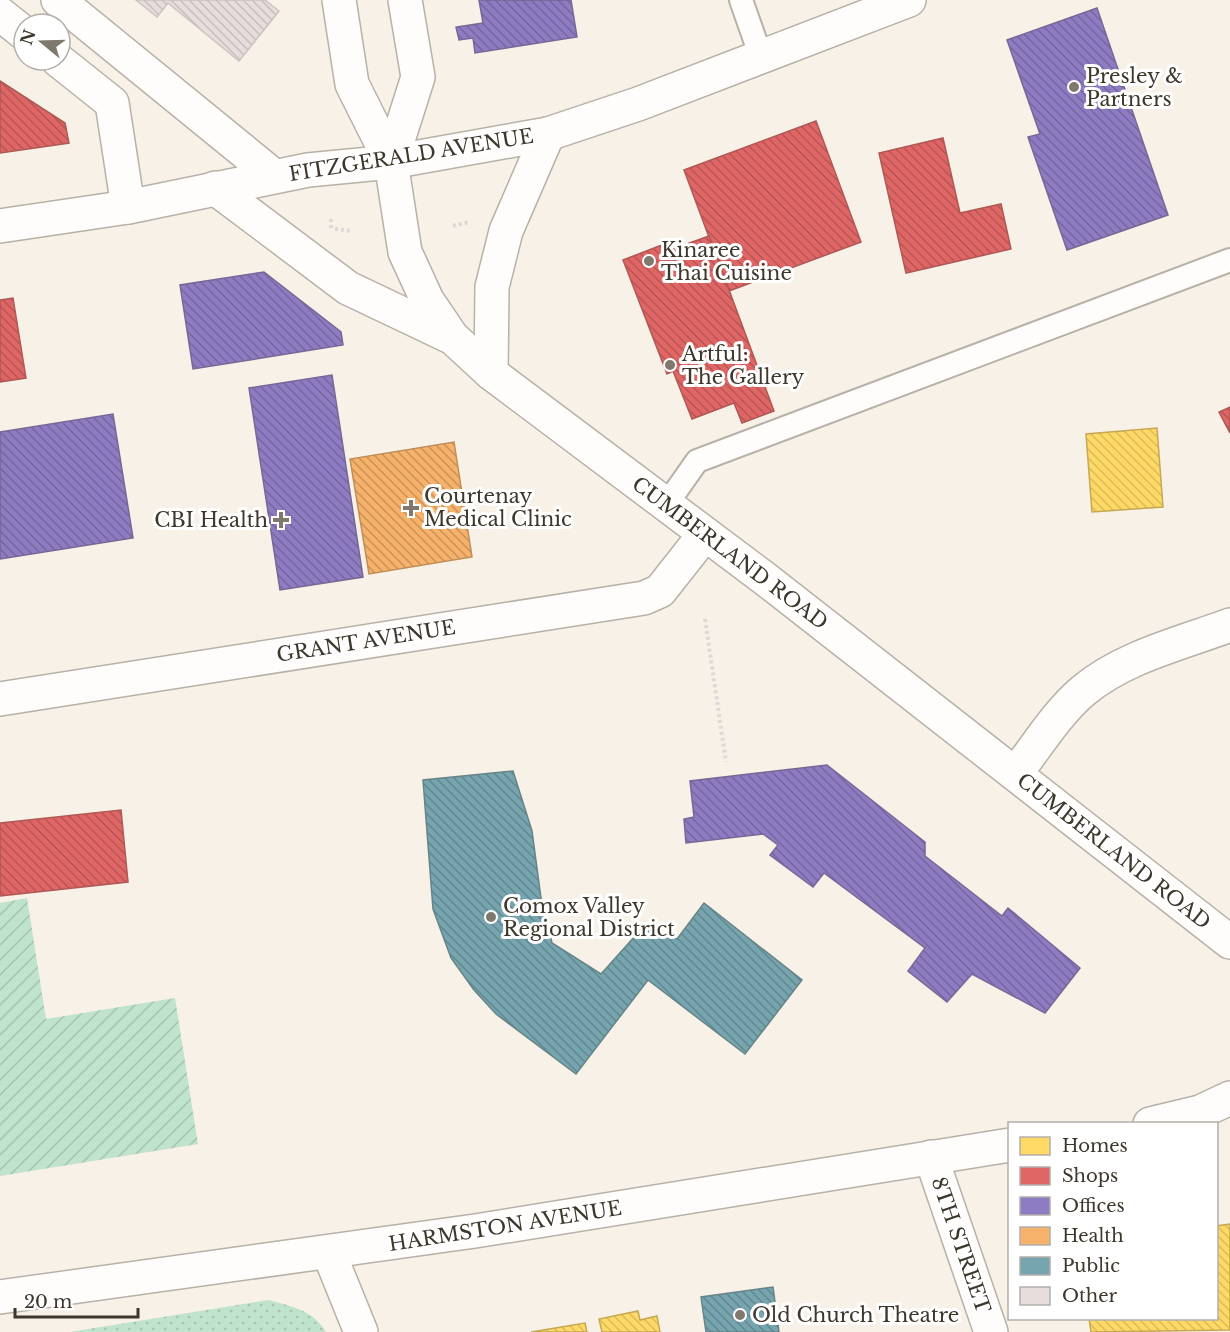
<svg xmlns="http://www.w3.org/2000/svg" width="1230" height="1332" font-family="'Libre Baskerville',serif">
<style>
.park{fill:url(#park-dots)}
.garden{fill:url(#garden-furrows)}
.homes{fill:url(#homes-back-hatch);stroke:#c5a854;stroke-width:1.5}
.shops{fill:url(#shops-back-hatch);stroke:#af5854;stroke-width:1.5}
.offices{fill:url(#offices-back-hatch);stroke:#766795;stroke-width:1.5}
.health{fill:url(#health-back-hatch);stroke:#bf8d58;stroke-width:1.5}
.public{fill:url(#public-back-hatch);stroke:#658487;stroke-width:1.5}
.building{fill:url(#building-back-hatch);stroke:#cbc2c0;stroke-width:1.5}
.lines{fill:none;stroke-linecap:round;stroke-linejoin:round}
.lane-casing{stroke:#b7b1a7;stroke-width:26}
.street-casing{stroke:#b7b1a7;stroke-width:36}
.secondary-casing{stroke:#b7b1a7;stroke-width:36}
.path{stroke:#dcd9d6;stroke-width:4;stroke-dasharray:3 3;stroke-linecap:butt}
.lane{stroke:#fefdfb;stroke-width:22}
.street{stroke:#fefdfb;stroke-width:33}
.secondary{stroke:#fefdfb;stroke-width:33}
.poi-dot{fill:#7f786d;stroke:#fff;stroke-width:2}
.labels{text-anchor:middle;stroke-width:6;stroke-linejoin:round;paint-order:stroke}
.poi-label{font-size:20px;fill:#3e372b;stroke:#fff;text-anchor:start}
.street-label{font-size:20px;fill:#3e372b;stroke:#fff}
</style>
<defs>
<pattern id="park-dots" width="8" height="8" patternUnits="userSpaceOnUse" patternTransform="scale(1.5)"><rect width="8" height="8" fill="#bfe3cc"/><path d="M2 2h.1M6 6h.1" fill="none" stroke="#a5c3af" stroke-width="1.8" stroke-linecap="round"/></pattern>
<pattern id="garden-furrows" width="10" height="10" patternUnits="userSpaceOnUse" patternTransform="scale(1.5)"><rect width="10" height="10" fill="#bfe3cc"/><path d="M-1 1l2-2M0 10L10 0M9 11l2-2" fill="none" stroke="#a5c3af"/></pattern>
<pattern id="homes-back-hatch" width="6" height="6" patternUnits="userSpaceOnUse" patternTransform="scale(1.5)"><rect width="6" height="6" fill="#ffd966"/><path d="M-1 5l2 2M0 0l6 6M5-1l2 2" fill="none" stroke="#dcbb59"/></pattern>
<pattern id="shops-back-hatch" width="6" height="6" patternUnits="userSpaceOnUse" patternTransform="scale(1.5)"><rect width="6" height="6" fill="#e06666"/><path d="M-1 5l2 2M0 0l6 6M5-1l2 2" fill="none" stroke="#b75554"/></pattern>
<pattern id="offices-back-hatch" width="6" height="6" patternUnits="userSpaceOnUse" patternTransform="scale(1.5)"><rect width="6" height="6" fill="#8e7cc3"/><path d="M-1 5l2 2M0 0l6 6M5-1l2 2" fill="none" stroke="#75669f"/></pattern>
<pattern id="health-back-hatch" width="6" height="6" patternUnits="userSpaceOnUse" patternTransform="scale(1.5)"><rect width="6" height="6" fill="#f6b26b"/><path d="M-1 5l2 2M0 0l6 6M5-1l2 2" fill="none" stroke="#c99258"/></pattern>
<pattern id="public-back-hatch" width="6" height="6" patternUnits="userSpaceOnUse" patternTransform="scale(1.5)"><rect width="6" height="6" fill="#76a5af"/><path d="M-1 5l2 2M0 0l6 6M5-1l2 2" fill="none" stroke="#62878f"/></pattern>
<pattern id="building-back-hatch" width="6" height="6" patternUnits="userSpaceOnUse" patternTransform="scale(1.5)"><rect width="6" height="6" fill="#e7dddc"/><path d="M-1 5l2 2M0 0l6 6M5-1l2 2" fill="none" stroke="#c7bebd"/></pattern>
</defs>
<rect width="100%" height="100%" fill="#f7f1e7"/>
<path class="park" d="M268 1300C291 1306 313 1310 326 1332H70Z"/>
<polygon class="garden" points="27,898 46,1019 175,998 198,1144 0,1176 0,903"/>
<g class="homes">
<polygon points="1157,428 1163,507 1092,512 1086,434"/>
<polygon points="1230,1224 1230,1330 1091,1332 1089,1318 1216,1318 1216,1226"/>
<polygon points="638,1311 640,1320 657,1316 660,1332 602,1332 599,1319"/>
<polygon points="585,1323 587,1332 531,1332"/>
</g>
<g class="shops">
<polygon points="0,81 65,123 69,143 0,153"/>
<polygon points="816,121 861,242 729,291 684,170"/>
<polygon points="943,138 960,213 1001,204 1011,249 906,273 879,153"/>
<polygon points="709,236 774,411 742,423 734,403 692,419 673,371 667,374 623,260 667,243 670,250"/>
<polygon points="13,298 26,378 0,382 0,300"/>
<polygon points="1230,407 1230,433 1219,412"/>
<polygon points="121,810 128,882 0,896 0,823"/>
</g>
<g class="offices">
<polygon points="479,0 571,0 577,37 475,53 473,38 459,40 456,27 483,23"/>
<polygon points="1097,8 1168,215 1067,250 1028,137 1040,134 1007,40"/>
<polygon points="264,272 341,332 343,345 193,369 180,285"/>
<polygon points="332,375 363,577 280,590 249,388"/>
<polygon points="113,414 133,538 0,559 0,432"/>
<polygon points="827,765 925,842 925,856 1002,916 1008,908 1080,968 1045,1013 972,974 947,1002 908,971 925,948 824,873 813,887 770,855 778,845 763,834 686,843 684,819 694,817 690,781"/>
</g>
<polygon class="health" points="454,442 472,557 369,574 350,459"/>
<g class="public">
<polygon points="513,771 532,831 541,898 552,943 601,974 645,925 677,939 704,903 802,980 745,1054 648,980 576,1074 496,1014 474,990 451,958 433,909 423,780"/>
<polygon points="773,1287 779,1332 706,1332 701,1297"/>
</g>
<polygon class="building" points="136,0 265,0 279,11 239,61 168,3 157,17"/>
<g class="lines">
<g class="lane-casing">
<g id="lane">
<polyline points="741,0 761,57"/>
<polyline points="666,505 697,461 1230,260"/>
</g>
</g>
<g class="street-casing">
<g id="street">
<polyline points="58,0 274,176"/>
<polyline points="0,14 24,33"/>
<polyline points="58,60 112,103 128,207"/>
<polyline points="0,699 644,598 660,591 705,534"/>
<path d="M1016 773C1037 746 1057 713 1083 691 1123 657 1182 643 1230 625"/>
<polyline points="1150,1124 1200,1112 1230,1098"/>
<polyline points="931,1157 991,1332"/>
<polyline points="329,1253 361,1332"/>
<polyline points="0,1297 475,1231 1010,1145"/>
</g>
</g>
<g class="secondary-casing">
<g id="secondary">
<polyline points="339,0 352,84 391,162 405,252 427,300 452,337"/>
<polyline points="391,162 418,77 405,0"/>
<polyline points="215,188 348,288 453,338 491,373 764,578 1230,942"/>
<polyline points="0,226 128,207 308,170 391,162 548,134 638,104 909,0"/>
<polyline points="491,373 492,287 506,231 548,134"/>
</g>
</g>
<g class="path">
<polyline points="453,226 470,222"/>
<polyline points="331,228 331,217"/>
<polyline points="335,229 352,231"/>
<polyline points="705,619 726,762"/>
</g>
<use href="#lane" class="lane"/>
<use href="#street" class="street"/>
<use href="#secondary" class="secondary"/>
</g>
<g class="poi-dot">
<circle cx="1074" cy="87" r="6"/>
<circle cx="649" cy="261" r="6"/>
<circle cx="670" cy="365" r="6"/>
<path d="M408 499h6v6h6v6h-6v6h-6v-6h-6v-6h6z"/>
<path d="M278 511h6v6h6v6h-6v6h-6v-6h-6v-6h6z"/>
<circle cx="491" cy="917" r="6"/>
<circle cx="740" cy="1315" r="6"/>
</g>
<g class="labels">
<g class="poi-label">
<text x="1086" y="83">Presley &amp;<tspan x="1086" dy="23">Partners</tspan></text>
<text x="661" y="257">Kinaree<tspan x="661" dy="23">Thai Cuisine</tspan></text>
<text x="682" y="361">Artful:<tspan x="682" dy="23">The Gallery</tspan></text>
<text x="424" y="503">Courtenay<tspan x="424" dy="23">Medical Clinic</tspan></text>
<text x="268" y="527" text-anchor="end">CBI Health</text>
<text x="503" y="913">Comox Valley<tspan x="503" dy="23">Regional District</tspan></text>
<text x="752" y="1322">Old Church Theatre</text>
</g>
<g class="street-label">
<text transform="translate(411 155) rotate(-9)" y="7">FITZGERALD AVENUE</text>
<text transform="translate(730 553) rotate(37)" y="7">CUMBERLAND ROAD</text>
<text transform="translate(366 641) rotate(-9)" y="7">GRANT AVENUE</text>
<text transform="translate(1114 851) rotate(38)" y="7">CUMBERLAND ROAD</text>
<text transform="translate(505 1226) rotate(-9)" y="7">HARMSTON AVENUE</text>
<text transform="translate(961 1245) rotate(71)" y="7">8TH STREET</text>
</g>
</g>
<rect x="1008" y="1122" width="210" height="198" fill="#ffffff" stroke="#b2afaa" stroke-width="1.5"/>
<rect x="1020" y="1137" width="30" height="18" fill="#ffd966" stroke="#b2afaa" stroke-width="1.5"/>
<text x="1062" y="1152" font-size="18" fill="#3e372b">Homes</text>
<rect x="1020" y="1167" width="30" height="18" fill="#e06666" stroke="#b2afaa" stroke-width="1.5"/>
<text x="1062" y="1182" font-size="18" fill="#3e372b">Shops</text>
<rect x="1020" y="1197" width="30" height="18" fill="#8e7cc3" stroke="#b2afaa" stroke-width="1.5"/>
<text x="1062" y="1212" font-size="18" fill="#3e372b">Offices</text>
<rect x="1020" y="1227" width="30" height="18" fill="#f6b26b" stroke="#b2afaa" stroke-width="1.5"/>
<text x="1062" y="1242" font-size="18" fill="#3e372b">Health</text>
<rect x="1020" y="1257" width="30" height="18" fill="#76a5af" stroke="#b2afaa" stroke-width="1.5"/>
<text x="1062" y="1272" font-size="18" fill="#3e372b">Public</text>
<rect x="1020" y="1287" width="30" height="18" fill="#e7dddc" stroke="#b2afaa" stroke-width="1.5"/>
<text x="1062" y="1302" font-size="18" fill="#3e372b">Other</text>
<g transform="translate(42 42) rotate(289)"><circle r="28" fill="#ffffff" stroke="#b2afaa" stroke-width="1.5"/>
<path d="M0-4.5L10 22L0 15L-10 22Z" fill="#7f786d"/>
<text y="-9" font-size="16" font-weight="bold" text-anchor="middle" fill="#3e372b">N</text>
</g>
<path d="M15 1308v9h123v-9" fill="none" stroke="#3e372b" stroke-width="3"/>
<text x="24" y="1308" font-size="18" fill="#3e372b" stroke="#ffffff" stroke-width="4.5" paint-order="stroke">20 m</text>
</svg>
